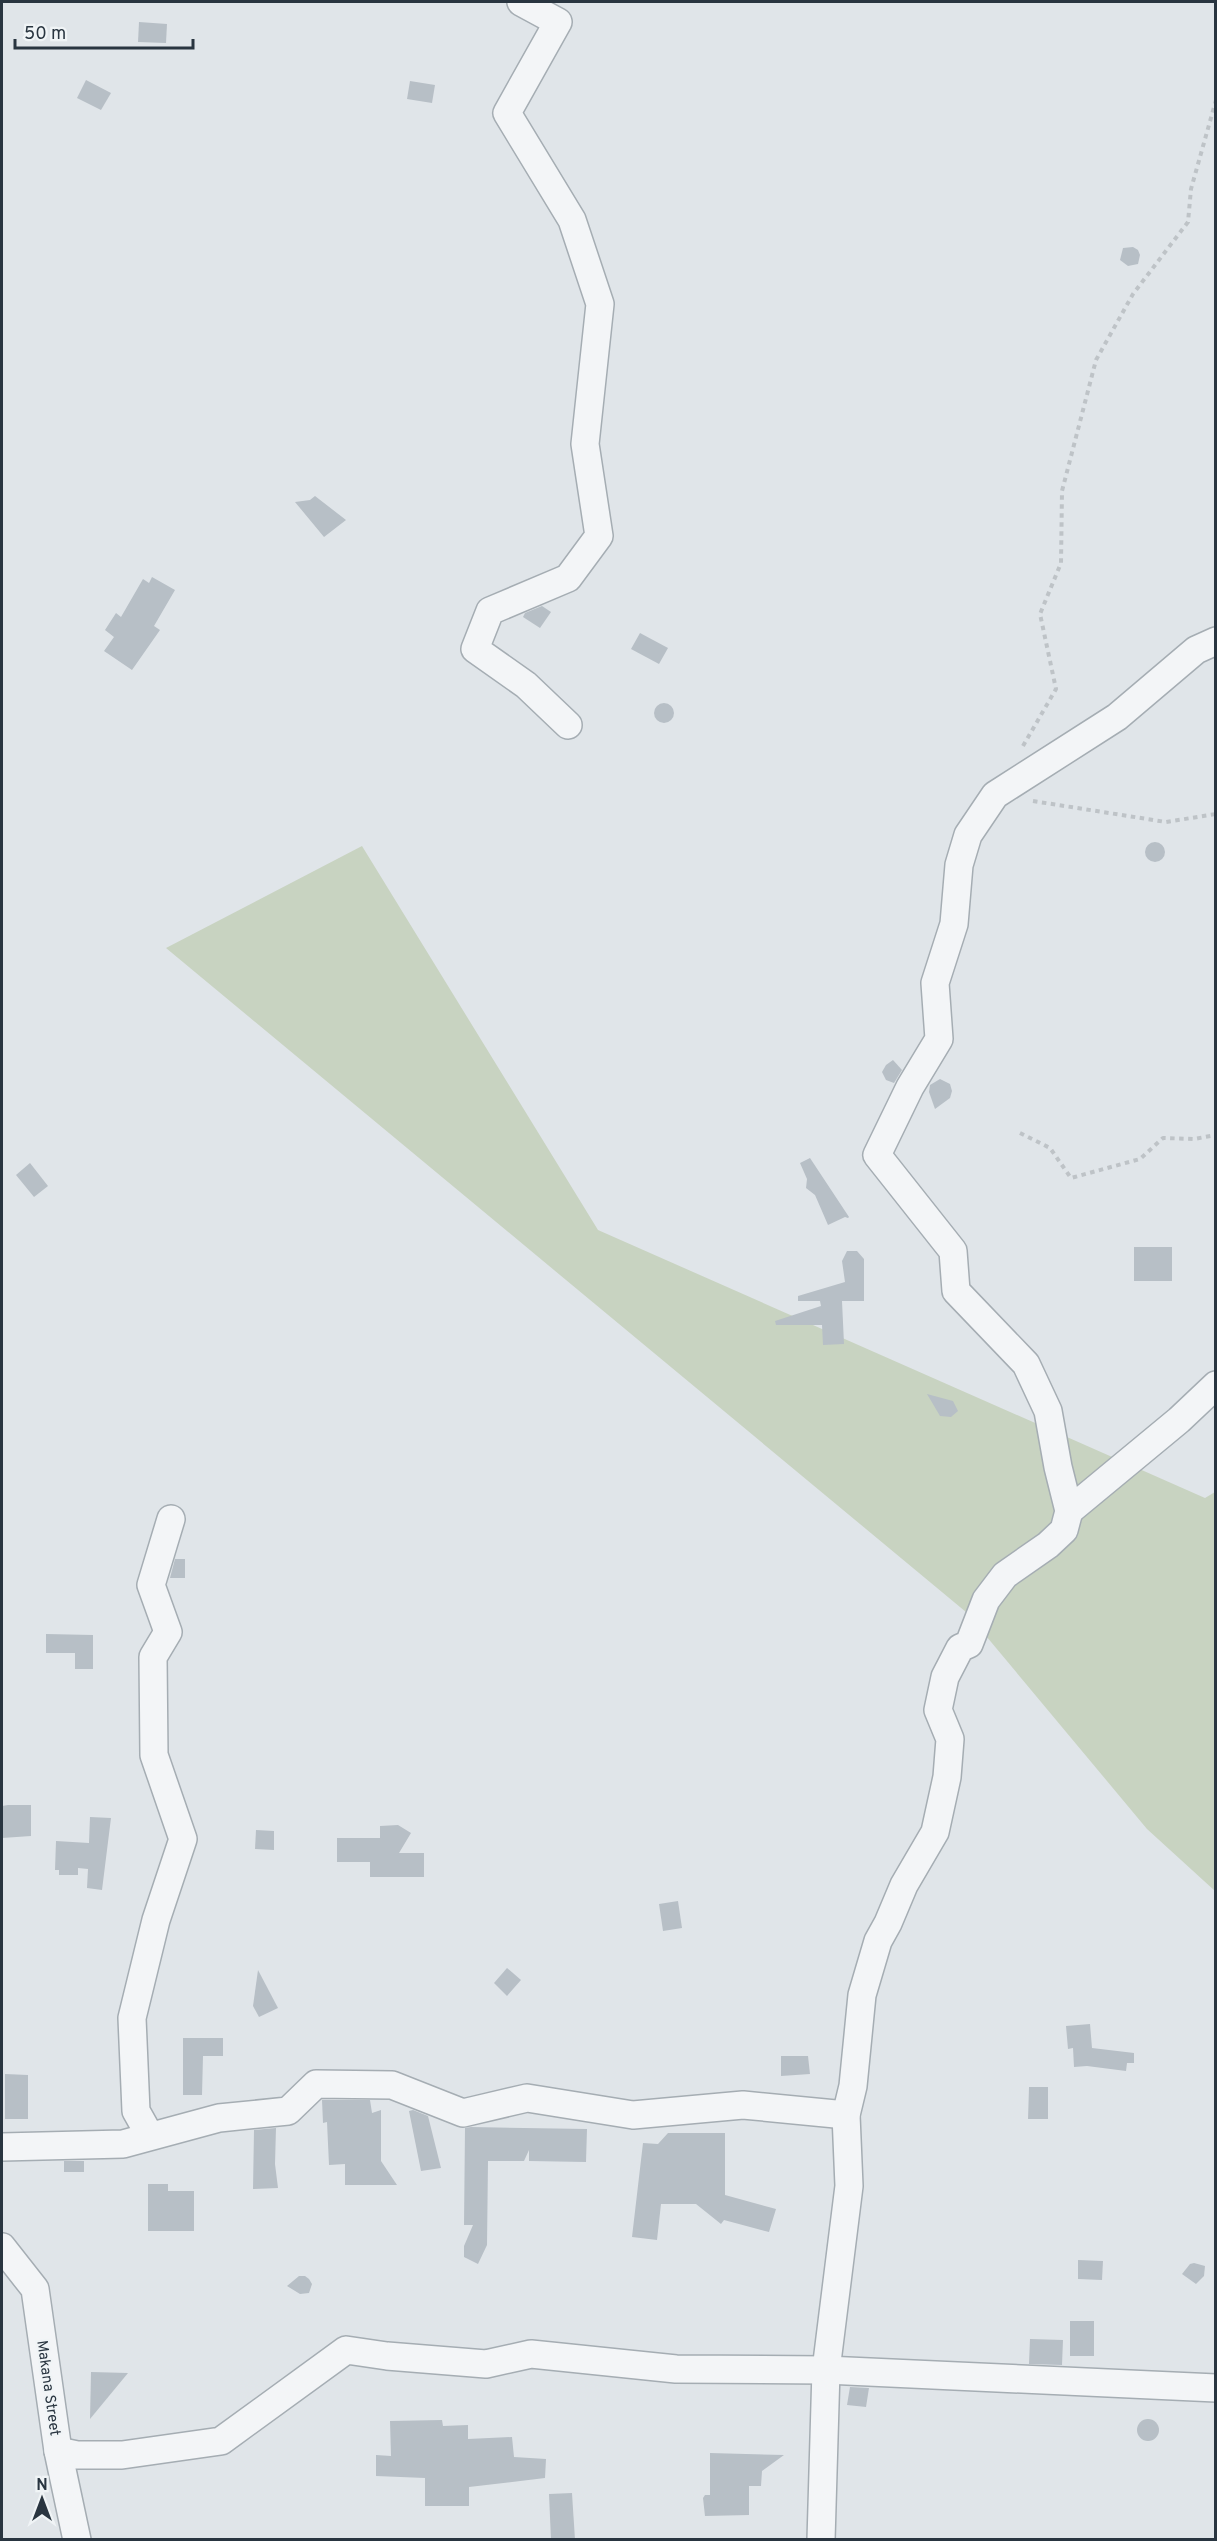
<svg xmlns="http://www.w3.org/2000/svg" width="1217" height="2541" font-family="Overpass,sans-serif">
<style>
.green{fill:#c8d3c1}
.building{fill:#b7bfc6}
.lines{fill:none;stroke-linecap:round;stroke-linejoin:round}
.minor-casing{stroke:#a5adb3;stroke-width:30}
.path{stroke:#bec3c7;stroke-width:4;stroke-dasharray:4.5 4.5;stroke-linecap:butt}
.minor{stroke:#f3f5f7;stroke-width:27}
.labels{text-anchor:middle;stroke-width:4.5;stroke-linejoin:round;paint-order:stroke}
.street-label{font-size:15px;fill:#293540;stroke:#f0f4f6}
</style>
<rect width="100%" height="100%" fill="#e0e5e9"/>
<polygon class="green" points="362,846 598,1230 1205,1498 1215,1492 1215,1891 1147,1829 966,1612 166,948"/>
<g class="building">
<polygon points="139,22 167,24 166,43 138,42"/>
<polygon points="86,80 111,93 101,110 77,98"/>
<polygon points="410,81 435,85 432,103 407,99"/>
<polygon points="1133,247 1138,250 1140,255 1138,264 1128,266 1120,260 1123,248"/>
<polygon points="315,496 346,520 324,537 295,502 310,500"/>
<polygon points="152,577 175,590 154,626 160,630 132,670 104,651 114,637 105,630 116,613 121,617 143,579 149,583"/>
<polygon points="542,606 551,612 540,628 523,617 525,613"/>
<polygon points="640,633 668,648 659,664 631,649"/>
<circle cx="664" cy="713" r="10"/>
<circle cx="1155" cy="852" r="10"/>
<polygon points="893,1060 902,1070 894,1083 886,1080 882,1072 886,1065"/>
<polygon points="940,1079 950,1084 952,1091 950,1098 935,1109 929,1092 930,1085"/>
<polygon points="810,1158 849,1217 848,1218 845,1217 828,1225 815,1195 806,1188 807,1179 800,1163"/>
<polygon points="30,1163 48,1186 34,1197 16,1175"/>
<rect x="1134" y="1247" width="38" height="34"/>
<polygon points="847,1251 857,1251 864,1259 864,1301 842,1301 844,1344 823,1345 822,1325 776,1325 775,1321 821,1306 820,1301 798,1301 798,1296 845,1282 842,1261"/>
<polygon points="927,1394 953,1401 958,1411 951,1417 940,1416"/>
<polygon points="175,1559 185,1559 185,1578 170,1578"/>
<polygon points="46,1634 93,1635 93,1669 75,1669 75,1653 46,1653"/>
<polygon points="8,1805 31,1805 31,1836 2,1838 2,1806"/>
<polygon points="90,1817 111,1818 102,1890 87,1888 88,1869 78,1868 78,1875 59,1875 59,1870 55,1870 56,1841 89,1843"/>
<polygon points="398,1825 411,1833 399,1853 424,1853 424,1877 370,1877 370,1862 337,1862 337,1838 380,1838 380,1826"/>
<polygon points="256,1830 274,1831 274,1850 255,1849"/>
<polygon points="678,1901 682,1928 663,1931 659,1904"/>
<polygon points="507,1968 521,1980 507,1996 494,1983"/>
<polygon points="258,1970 278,2008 259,2017 253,2006"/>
<polygon points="1090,2024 1092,2048 1134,2053 1134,2063 1127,2063 1126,2071 1087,2066 1074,2067 1073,2048 1068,2049 1066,2026"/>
<polygon points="183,2038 223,2038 223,2056 203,2056 202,2095 183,2095"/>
<polygon points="781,2056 808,2056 810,2074 781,2076"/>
<polygon points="5,2074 28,2075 28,2119 5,2119"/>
<polygon points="1029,2087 1048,2087 1048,2119 1028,2119"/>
<polygon points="322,2100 370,2100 372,2113 381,2110 381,2161 397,2185 345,2185 345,2164 329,2165 327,2122 323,2123"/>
<polygon points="413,2110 428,2116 441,2168 421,2171 409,2111"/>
<polygon points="471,2127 587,2129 586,2162 529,2161 529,2150 524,2161 488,2161 487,2245 478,2264 464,2257 464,2246 473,2225 464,2225 465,2128"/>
<polygon points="276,2128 275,2164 278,2188 253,2189 254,2130"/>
<polygon points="668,2133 725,2133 725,2195 776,2209 769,2232 724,2220 721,2224 696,2204 661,2204 657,2240 632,2237 643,2143 658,2144"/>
<rect x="64" y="2161" width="20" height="11"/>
<polygon points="148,2184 168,2184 168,2191 194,2191 194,2231 148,2231"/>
<polygon points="1078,2260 1103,2261 1102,2280 1078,2279"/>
<polygon points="1194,2263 1205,2266 1204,2276 1196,2284 1182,2274 1190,2264"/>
<polygon points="299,2276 305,2276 309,2279 312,2284 309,2293 300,2294 287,2286"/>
<rect x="1070" y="2321" width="24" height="35"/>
<polygon points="1030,2339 1063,2340 1062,2365 1029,2364"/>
<polygon points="91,2372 128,2373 90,2419"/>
<polygon points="850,2387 869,2388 866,2407 847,2405"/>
<circle cx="1148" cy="2430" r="11"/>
<polygon points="442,2420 443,2426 468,2425 468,2439 512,2437 514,2457 546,2459 545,2478 469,2487 469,2506 425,2506 425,2478 376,2476 376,2455 391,2456 390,2421"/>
<polygon points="710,2453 784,2455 762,2471 761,2486 749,2486 749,2515 705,2516 703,2498 705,2495 710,2495"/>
<polygon points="572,2493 575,2540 551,2540 549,2494"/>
</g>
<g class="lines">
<g class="minor-casing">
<g id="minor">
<polyline points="521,2 558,22 507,113 572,220 600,304 585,444 599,536 568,578 490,611 475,649 526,685 568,725"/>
<polyline points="1069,1511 1179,1420 1216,1385"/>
<polyline points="150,2136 136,2111 132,2018 156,1920 183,1839 154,1755 153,1657 168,1632 151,1585 171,1519"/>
<polyline points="2,2147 123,2144 219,2118 288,2111 316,2084 392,2085 463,2113 527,2098 633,2115 743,2105 846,2115"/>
<polyline points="2,2247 35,2289 58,2451 77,2540"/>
<polyline points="58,2451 77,2455 122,2455 221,2441 346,2350 387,2356 486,2364 531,2354 676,2369 826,2370 1216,2388"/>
<polyline points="821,2540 826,2370 849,2186 846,2115 853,2086 862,1995 878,1941 888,1923 904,1885 935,1832 947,1777 950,1739 938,1710 945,1677 960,1648 969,1644 986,1600 1005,1575 1048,1545 1064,1530 1069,1511 1058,1467 1048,1411 1026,1364 956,1291 953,1251 877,1155 910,1087 939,1039 935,983 954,924 959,865 968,835 995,795 1117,717 1196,650 1216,641"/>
</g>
</g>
<g class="path">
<polyline points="1023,746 1056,689 1040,614 1061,563 1062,491 1096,360 1133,294 1188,222 1191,189 1216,100"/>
<polyline points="1033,801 1166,822 1216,814"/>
<polyline points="1020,1133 1050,1148 1071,1178 1140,1159 1163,1138 1194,1139 1216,1135"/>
</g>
<use href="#minor" class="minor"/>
</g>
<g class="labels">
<g class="street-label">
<text transform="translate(49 2388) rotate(82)" y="5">Makana Street</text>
</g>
</g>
<rect width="1217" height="2541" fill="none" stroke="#293540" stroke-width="6"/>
<g transform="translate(42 2499)" stroke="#f0f4f6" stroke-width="4.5" paint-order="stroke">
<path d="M0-4.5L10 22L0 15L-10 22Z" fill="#293540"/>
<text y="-9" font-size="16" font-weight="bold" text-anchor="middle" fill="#293540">N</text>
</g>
<path d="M15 39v9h178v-9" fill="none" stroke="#293540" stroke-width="3"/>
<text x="24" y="39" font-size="18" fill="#293540" stroke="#f0f4f6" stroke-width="4.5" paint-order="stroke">50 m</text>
</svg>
